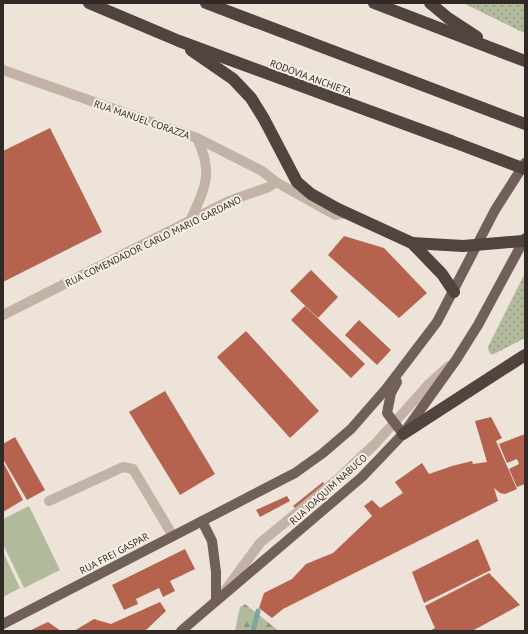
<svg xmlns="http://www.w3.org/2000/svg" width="528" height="634" font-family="'PT Sans',sans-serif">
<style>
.grass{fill:url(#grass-dots)}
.forest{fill:url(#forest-firs)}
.garden{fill:#b1ba9b}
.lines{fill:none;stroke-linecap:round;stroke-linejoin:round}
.stream{stroke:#7ca6a6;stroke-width:5}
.building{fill:#b5634f}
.minor{stroke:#c3b3a7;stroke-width:10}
.major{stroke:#716059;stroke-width:10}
.highway{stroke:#51433e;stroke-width:12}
.highway-bridge{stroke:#51433e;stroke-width:12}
.labels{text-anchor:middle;stroke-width:4;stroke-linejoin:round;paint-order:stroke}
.street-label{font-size:10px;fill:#312926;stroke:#f6ede4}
</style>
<defs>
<pattern id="grass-dots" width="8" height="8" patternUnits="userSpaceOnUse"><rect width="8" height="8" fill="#b1ba9b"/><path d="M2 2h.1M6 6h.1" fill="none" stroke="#91977e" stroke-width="1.8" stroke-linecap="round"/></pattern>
<pattern id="forest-firs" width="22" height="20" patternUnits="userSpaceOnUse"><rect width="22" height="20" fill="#b1ba9b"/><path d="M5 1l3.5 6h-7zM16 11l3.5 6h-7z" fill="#91977e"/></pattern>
</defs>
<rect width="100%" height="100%" fill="#ede3d9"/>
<g class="grass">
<polygon points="463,3 525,3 525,33 520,31"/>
<polygon points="525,273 525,338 492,355 489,352 488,347"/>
</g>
<polygon class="forest" points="245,604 279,631 235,631 240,607"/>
<g class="garden">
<polygon points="29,506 60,570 24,588 3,544 3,519"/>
<polygon points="3,552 20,588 3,597"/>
</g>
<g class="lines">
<polyline class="stream" points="253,631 258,611"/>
</g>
<g class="building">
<polygon points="50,128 102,232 3,282 3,151"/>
<polygon points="344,236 384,248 427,293 399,318 328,255"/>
<polygon points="311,270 338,297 318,318 290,291"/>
<polygon points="305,306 365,364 351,378 291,320"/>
<polygon points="359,320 391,350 377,365 345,335"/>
<polygon points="246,331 319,411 290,438 217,357"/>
<polygon points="165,391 215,474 180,495 129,412"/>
<polygon points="491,417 502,438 496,441 517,489 505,494 500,493 494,488 498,501 283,609 272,618 259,608 264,593 292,579 306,564 333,553 372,516 364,506 372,500 380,508 403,493 395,482 422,463 429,474 452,466 472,461 473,464 487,462 475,421"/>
<polygon points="525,434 525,484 517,487 509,469 519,464 517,459 507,463 499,444"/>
<polygon points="15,437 45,490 27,500 3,459 3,444"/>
<polygon points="3,462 23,500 3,512"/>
<polygon points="323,482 326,487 297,510 293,506"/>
<polygon points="287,496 290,501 260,517 256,510"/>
<polygon points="478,539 491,570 424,603 412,572"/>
<polygon points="185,549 195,569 170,581 175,591 163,597 159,588 136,599 138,604 124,610 112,585"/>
<polygon points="489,573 520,605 472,631 429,631 435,628 425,606"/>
<polygon points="160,602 166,611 145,631 74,631 94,619 111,624"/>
<polygon points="48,622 61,631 29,631"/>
</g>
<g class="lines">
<g class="minor">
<path d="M3 70 197 138C214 174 205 188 190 221"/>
<polyline points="197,138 262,171 276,182"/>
<polyline points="3,315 229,201 269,187 276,182 335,215 346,213"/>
<polyline points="49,501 123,467 133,469 173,536"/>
<polyline points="224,592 260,543 339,478 375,444 428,385 449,366"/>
</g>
<g class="major">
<polyline points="397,382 391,393 387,413 403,434"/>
<polyline points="202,521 212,541 216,572 216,600"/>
<polyline points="3,624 295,473 323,453 351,429 386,389 437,322 495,210 525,163"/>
<polyline points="181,631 362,477 403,434 456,360 478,325 525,238"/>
</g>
<g class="highway">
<polyline points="89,3 179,41 451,141"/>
<polyline points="206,3 525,124"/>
<polyline points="374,3 525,61"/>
<polyline points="430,3 448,18 477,37"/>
<polyline points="191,50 233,79 251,98 264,119 297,182 311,194 338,209 412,243 442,274 454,292"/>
<polyline points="412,243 463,246 523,241"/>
<polyline points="403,434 525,355"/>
</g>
<polyline class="highway-bridge" points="451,141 525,169"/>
</g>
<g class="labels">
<g class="street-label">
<text transform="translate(311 77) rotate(20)" y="4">RODOVIA ANCHIETA</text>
<text transform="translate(142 119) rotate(19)" y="4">RUA MANUEL CORAZZA</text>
<text transform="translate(153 241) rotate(-26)" y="4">RUA COMENDADOR CARLO MARIO GARDANO</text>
<text transform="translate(328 489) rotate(-42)" y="4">RUA JOAQUIM NABUCO</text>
<text transform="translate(114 553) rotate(-28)" y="4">RUA FREI GASPAR</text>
</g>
</g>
<rect width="528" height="634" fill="none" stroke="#312926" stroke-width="8"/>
</svg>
